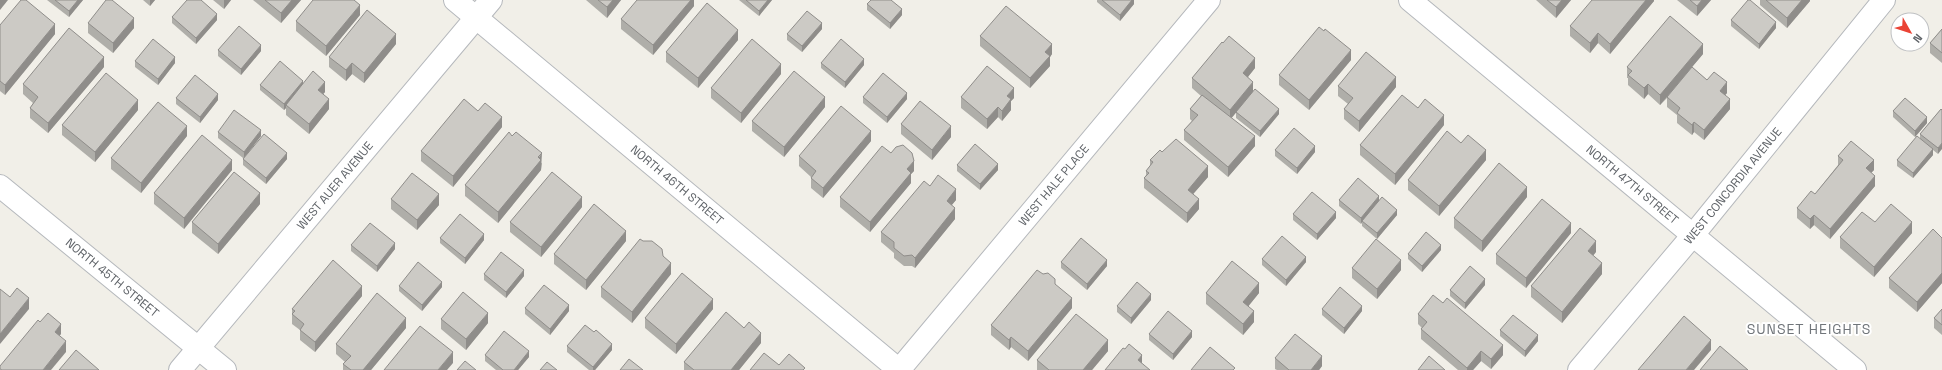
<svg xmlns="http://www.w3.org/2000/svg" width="1942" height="370" font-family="'Space Grotesk',sans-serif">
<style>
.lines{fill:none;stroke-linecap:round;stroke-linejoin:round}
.minor-casing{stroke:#b5b8bc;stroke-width:24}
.minor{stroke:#fff;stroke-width:22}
.wall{fill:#afaea9}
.shaded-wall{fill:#8f8d8a}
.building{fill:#cccac5;stroke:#8f8d8a}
.labels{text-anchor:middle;stroke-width:4;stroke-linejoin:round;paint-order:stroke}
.street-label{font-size:12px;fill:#5f6368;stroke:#fff}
.quarter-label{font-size:14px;letter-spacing:1px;fill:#70757a;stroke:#fff}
</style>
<rect width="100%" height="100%" fill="#f1efe8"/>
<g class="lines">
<g class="minor-casing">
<g id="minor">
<path id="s1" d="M455 0 899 370"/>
<path id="s2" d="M1410 0 1855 370"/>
<path id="s3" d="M0 186 225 370"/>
<path id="s4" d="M180 370 491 0"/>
<path id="s5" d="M899 370 1209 0"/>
<path id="s6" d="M1579 370 1693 235 1884 0"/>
</g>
</g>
<use href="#minor" class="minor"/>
</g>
<g class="wall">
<polygon points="47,0 83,0 69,17"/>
<polygon points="143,0 155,0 150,6"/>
<polygon points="213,0 231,0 224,9"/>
<polygon points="253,0 301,0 281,23"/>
<polygon points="586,0 621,0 607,18"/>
<polygon points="694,0 694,6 653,55 621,29 621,19"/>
<polygon points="739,0 772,0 759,16"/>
<polygon points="1097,0 1134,0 1134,4 1120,21 1097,2"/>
<polygon points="1536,0 1571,0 1556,18"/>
<polygon points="1654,0 1654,1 1610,54 1598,43 1590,53 1570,36 1570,26"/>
<polygon points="1677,0 1711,0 1697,16"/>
<polygon points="1760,0 1810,0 1810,1 1787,28 1760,5"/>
<polygon points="867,4 902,15 890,29 867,10"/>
<polygon points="360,15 326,56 296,31 296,21"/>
<polygon points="172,17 217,20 196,44 172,23"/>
<polygon points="1731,20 1776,28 1759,49 1731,26"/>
<polygon points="88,23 134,28 113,53 88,33"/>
<polygon points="0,25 55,34 5,95 0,91"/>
<polygon points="822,29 802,52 787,40 787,34"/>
<polygon points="1942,29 1942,63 1930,53 1930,43"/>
<polygon points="980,36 1052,54 1050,57 1050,66 1030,88 980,46"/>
<polygon points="738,40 698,88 666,62 666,52"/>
<polygon points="1223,43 1255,68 1248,77 1253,92 1279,114 1260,137 1236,118 1236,112 1231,118 1255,146 1228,177 1184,140 1184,130 1192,121 1190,119 1190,109 1201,96 1192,88 1192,78"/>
<polygon points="396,44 364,83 352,74 346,81 329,67 329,57"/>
<polygon points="218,50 261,51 241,75 218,56"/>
<polygon points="1703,54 1692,67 1707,80 1727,93 1725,95 1730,109 1704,140 1694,132 1692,135 1677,123 1677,115 1667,107 1667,98 1660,105 1648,94 1644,99 1628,85 1628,78 1627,78 1627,67"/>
<polygon points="1351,60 1309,110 1279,85 1279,75"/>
<polygon points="135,61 175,63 158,85 135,67"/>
<polygon points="821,63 864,65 845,88 821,68"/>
<polygon points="104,67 48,133 30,118 30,108 33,103 23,94 23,84"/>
<polygon points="781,74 741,123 711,98 711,88"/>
<polygon points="303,83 325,92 323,94 329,109 309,134 286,115 286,108 284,110 260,90 260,85"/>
<polygon points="1338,86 1396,87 1359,132 1344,119 1344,109 1348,104 1338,96"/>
<polygon points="863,97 907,99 887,123 863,103"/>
<polygon points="961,97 1014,98 1011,101 1011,110 1002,121 998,117 987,129 961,108"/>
<polygon points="176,98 218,100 200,123 176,104"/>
<polygon points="825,107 784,157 752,131 752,121"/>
<polygon points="1941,109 1938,154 1933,150 1933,155 1913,178 1897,166 1897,160 1920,139 1920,134"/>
<polygon points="138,110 95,162 62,135 62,125"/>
<polygon points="478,111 502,127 453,187 421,161 421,151"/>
<polygon points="1893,111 1927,123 1915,137 1893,117"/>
<polygon points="901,124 951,137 932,160 901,134"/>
<polygon points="1444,125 1395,185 1360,155 1360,145"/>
<polygon points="218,132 261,136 245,157 287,159 266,184 243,165 243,158 218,138"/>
<polygon points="187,136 141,193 111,169 111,158"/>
<polygon points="871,141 823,198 811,188 811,177 799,166 799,156"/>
<polygon points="1461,143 1486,160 1439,216 1408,190 1408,180"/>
<polygon points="1275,150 1315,152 1297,174 1275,156"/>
<polygon points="1162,152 1208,177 1193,194 1199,209 1187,223 1144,188 1144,178 1146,175 1146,171 1150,166 1150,160"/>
<polygon points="891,153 914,171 911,174 911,183 870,232 840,207 840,197"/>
<polygon points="1838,156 1874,170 1871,173 1875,186 1830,239 1814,225 1810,229 1797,218 1797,208 1815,194 1838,165"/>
<polygon points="542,163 541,170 498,223 465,196 465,185"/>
<polygon points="957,165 998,170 980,190 957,171"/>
<polygon points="232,170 184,229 154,204 154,193"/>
<polygon points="930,186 956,200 951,205 955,219 915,268 912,266 904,266 894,258 894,253 881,242 881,232"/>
<polygon points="1527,197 1482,252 1454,228 1454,218"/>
<polygon points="391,199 439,205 417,230 391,209"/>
<polygon points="1339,200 1379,200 1397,215 1377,239 1362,226 1362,222 1361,224 1339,206"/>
<polygon points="260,204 218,254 192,233 192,222"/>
<polygon points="582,207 541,257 510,232 510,222"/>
<polygon points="1293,214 1336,218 1317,240 1293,220"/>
<polygon points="1875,222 1912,233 1874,277 1840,248 1840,237"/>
<polygon points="1571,233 1526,288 1496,264 1496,254"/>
<polygon points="440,238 484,240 465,264 440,243"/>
<polygon points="1942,238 1942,283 1917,312 1889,288 1889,278"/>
<polygon points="626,241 586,290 554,264 554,254"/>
<polygon points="351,245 395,249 377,272 351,251"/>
<polygon points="1441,250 1422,272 1408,259 1408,254"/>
<polygon points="1596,252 1593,256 1602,274 1562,323 1531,297 1531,286"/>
<polygon points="663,256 671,274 632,323 601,297 601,287"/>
<polygon points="1262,259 1306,262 1286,286 1262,265"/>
<polygon points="1061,262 1107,266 1087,290 1061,268"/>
<polygon points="1352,268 1401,270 1377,299 1352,278"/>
<polygon points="484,274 524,276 506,298 484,280"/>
<polygon points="1055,284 1072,308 1028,361 1011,347 1009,350 991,335 991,325"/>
<polygon points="1485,285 1465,309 1450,296 1450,290"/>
<polygon points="399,286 442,287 422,311 399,291"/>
<polygon points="1206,293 1259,293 1248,306 1254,322 1243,335 1206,304"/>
<polygon points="362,296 315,352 300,340 300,330 292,324 292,309"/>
<polygon points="1151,300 1131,324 1117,312 1117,306"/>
<polygon points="525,308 569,311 550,335 525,314"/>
<polygon points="713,309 676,354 645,328 645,318"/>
<polygon points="1322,309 1362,311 1344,334 1322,315"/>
<polygon points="1942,309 1942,335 1934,328 1934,318"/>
<polygon points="1418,314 1503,355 1491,369 1481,361 1473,370 1458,370 1421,339 1421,329 1422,328 1418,324"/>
<polygon points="441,319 488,323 466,350 441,329"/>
<polygon points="406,328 371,370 343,370 343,364 345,362 336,354 336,344"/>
<polygon points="1500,330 1538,341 1525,357 1500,336"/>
<polygon points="594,332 612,350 595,370 589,370 567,352 567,346"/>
<polygon points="1149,334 1192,337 1173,360 1149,340"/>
<polygon points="761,343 739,370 684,370 684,362"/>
<polygon points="1108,351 1092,370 1037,370 1037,360"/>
<polygon points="485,355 529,357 518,370 496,370 485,361"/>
<polygon points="1275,358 1322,366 1319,370 1277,370 1275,369"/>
</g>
<g class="shaded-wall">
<polygon points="0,0 8,0 0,10"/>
<polygon points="78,0 83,0 69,17 69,11"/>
<polygon points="150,0 155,0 150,6"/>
<polygon points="224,0 231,0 224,9"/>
<polygon points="292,0 301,0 281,23 281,13"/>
<polygon points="613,0 621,0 607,18 607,7"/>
<polygon points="691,0 694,0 694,6 653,55 653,45"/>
<polygon points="768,0 772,0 759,16 759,11"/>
<polygon points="1132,0 1134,0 1134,4 1120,21 1120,15"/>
<polygon points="1562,0 1571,0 1556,18 1556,7"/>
<polygon points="1646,0 1654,0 1654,1 1610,54 1610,44"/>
<polygon points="1702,0 1711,0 1697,16 1697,6"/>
<polygon points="1802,0 1810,0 1810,1 1787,28 1787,18"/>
<polygon points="360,5 360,15 326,56 326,46"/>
<polygon points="902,9 902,15 890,29 890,23"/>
<polygon points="217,14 217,20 196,44 196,38"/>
<polygon points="134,18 134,28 113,53 113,43"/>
<polygon points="1776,22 1776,28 1759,49 1759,44"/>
<polygon points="822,23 822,29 802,52 802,46"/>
<polygon points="55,24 55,34 5,95 5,85"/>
<polygon points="738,30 738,40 698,88 698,78"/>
<polygon points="1598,33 1598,43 1590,53 1590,43"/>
<polygon points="396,34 396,44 364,83 364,73"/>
<polygon points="1052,44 1052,54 1050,57 1050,66 1030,88 1030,78 1045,52"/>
<polygon points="1703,44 1703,54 1660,105 1660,95"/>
<polygon points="261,45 261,51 241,75 241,69"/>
<polygon points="1351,50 1351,60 1309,110 1309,100"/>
<polygon points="104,57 104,67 48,133 48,123"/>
<polygon points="175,57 175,63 158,85 158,79"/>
<polygon points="1255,58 1255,68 1243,83 1243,73"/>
<polygon points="864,59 864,65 845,88 845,82"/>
<polygon points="352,63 352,74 346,81 346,70"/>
<polygon points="781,64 781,74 741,123 741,113"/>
<polygon points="1396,77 1396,87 1359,132 1359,121"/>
<polygon points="303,81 303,86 286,105 286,108 284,110 284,104"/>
<polygon points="325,82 325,92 318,100 318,90"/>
<polygon points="1253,82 1253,92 1230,120 1230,110"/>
<polygon points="1727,82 1727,93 1720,101 1720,91"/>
<polygon points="1648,84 1648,94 1644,99 1644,88"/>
<polygon points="1014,88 1014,98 1011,101 1011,110 1002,121 1002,111 1007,96"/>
<polygon points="907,93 907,99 887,123 887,117"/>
<polygon points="218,94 218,100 200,123 200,117"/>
<polygon points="825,97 825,107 784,157 784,147"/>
<polygon points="329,99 329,109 309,134 309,124"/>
<polygon points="1730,99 1730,109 1704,140 1704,130"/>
<polygon points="138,100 138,110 95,162 95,152"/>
<polygon points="998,107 998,117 987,129 987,119"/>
<polygon points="1279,109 1279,114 1260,137 1260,131"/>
<polygon points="1444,115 1444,125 1395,185 1395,174"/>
<polygon points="502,117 502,127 453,187 453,176"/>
<polygon points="1927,117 1927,123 1915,137 1915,131"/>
<polygon points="1694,122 1694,132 1692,135 1692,125"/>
<polygon points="187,126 187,136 141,193 141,183"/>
<polygon points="951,126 951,137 932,160 932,150"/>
<polygon points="261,130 261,136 244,158 244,152"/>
<polygon points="871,131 871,141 823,198 823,188"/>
<polygon points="1255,136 1255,146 1228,177 1228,167"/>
<polygon points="1942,143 1942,149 1938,154 1938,148"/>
<polygon points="1315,146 1315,152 1297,174 1297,168"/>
<polygon points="1933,149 1933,155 1913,178 1913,173"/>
<polygon points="1486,150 1486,160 1439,216 1439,206"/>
<polygon points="287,153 287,159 266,184 266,178"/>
<polygon points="542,153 541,170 498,223 498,212"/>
<polygon points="232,160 232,170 184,229 184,218"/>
<polygon points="1874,160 1874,170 1866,178 1866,168"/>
<polygon points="914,161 914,171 911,174 911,183 870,232 870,222 907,169"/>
<polygon points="998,164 998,170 980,190 980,184"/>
<polygon points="1208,166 1208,177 1188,200 1188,190"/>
<polygon points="1875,176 1875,186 1830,239 1830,229"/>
<polygon points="1527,187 1527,197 1482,252 1482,241"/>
<polygon points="956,189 956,200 947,211 947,201"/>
<polygon points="260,193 260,204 218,254 218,244"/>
<polygon points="439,194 439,205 417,230 417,220"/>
<polygon points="1379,196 1379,202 1362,221 1362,222 1361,224 1361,218"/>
<polygon points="582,197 582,207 541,257 541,247"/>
<polygon points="1199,199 1199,209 1187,223 1187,213"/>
<polygon points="955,208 955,219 915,268 915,258"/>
<polygon points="1397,210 1397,215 1377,239 1377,233"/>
<polygon points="1336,212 1336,218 1317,240 1317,234"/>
<polygon points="1814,215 1814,225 1810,229 1810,219"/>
<polygon points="1912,222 1912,233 1874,277 1874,267"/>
<polygon points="1571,223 1571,233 1526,288 1526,278"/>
<polygon points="626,231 626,241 586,290 586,280"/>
<polygon points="484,234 484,240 465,264 465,258"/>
<polygon points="1596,241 1596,252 1588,261 1588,251"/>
<polygon points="395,243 395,249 377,272 377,266"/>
<polygon points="1441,245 1441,250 1422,272 1422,266"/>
<polygon points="1306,257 1306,262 1286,286 1286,280"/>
<polygon points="1107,260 1107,266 1087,290 1087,284"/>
<polygon points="1401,260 1401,270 1377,299 1377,289"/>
<polygon points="671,263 671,274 632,323 632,312"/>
<polygon points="1602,263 1602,274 1562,323 1562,312"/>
<polygon points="524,270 524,276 506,298 506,292"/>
<polygon points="1942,273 1942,283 1917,312 1917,302"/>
<polygon points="1485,279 1485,285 1465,309 1465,303"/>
<polygon points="442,282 442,287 422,311 422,305"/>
<polygon points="1259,283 1259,293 1243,313 1243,302"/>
<polygon points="362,286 362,296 315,352 315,342"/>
<polygon points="1151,294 1151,300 1131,324 1131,318"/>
<polygon points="29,298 29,309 0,344 0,334"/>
<polygon points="1072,298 1072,308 1028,361 1028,351"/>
<polygon points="713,299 713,309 676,354 676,344"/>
<polygon points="569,305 569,311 550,335 550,329"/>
<polygon points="1362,306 1362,311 1344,334 1344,328"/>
<polygon points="1254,311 1254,322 1243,335 1243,324"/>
<polygon points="488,313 488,323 466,350 466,339"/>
<polygon points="406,318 406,328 371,370 363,370"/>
<polygon points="61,324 61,334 55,343 55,332"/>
<polygon points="1192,331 1192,337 1173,360 1173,354"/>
<polygon points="761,333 761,343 739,370 731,370"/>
<polygon points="1538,335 1538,341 1525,357 1525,351"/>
<polygon points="1011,337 1011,347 1009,350 1009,340"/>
<polygon points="1108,340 1108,351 1092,370 1083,370"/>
<polygon points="1711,340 1711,350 1694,370 1686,370"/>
<polygon points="66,341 66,352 51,370 43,370"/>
<polygon points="612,344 612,350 595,370 593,370 593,367"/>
<polygon points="1503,345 1503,355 1491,369 1491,359"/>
<polygon points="529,351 529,357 518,370 514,370"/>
<polygon points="1481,351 1481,361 1473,370 1467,370 1467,368"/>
<polygon points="453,352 453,363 447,370 438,370"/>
<polygon points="1142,355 1142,366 1138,360"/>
<polygon points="1322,356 1322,366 1319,370 1311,370"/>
</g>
<g class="building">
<polygon points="21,0 26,0 55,24 5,85 0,81 0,25"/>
<polygon points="55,0 78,0 69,11"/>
<polygon points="106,0 112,0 134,18 113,43 88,23"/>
<polygon points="187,0 201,0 217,14 196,38 172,17"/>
<polygon points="265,0 292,0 281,13"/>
<polygon points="313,0 354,0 360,5 326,46 296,21"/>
<polygon points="598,0 613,0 607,7"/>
<polygon points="637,0 691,0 653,45 621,19"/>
<polygon points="746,0 768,0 759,11"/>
<polygon points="871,0 891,0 902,9 890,23 867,4"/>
<polygon points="1102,0 1132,0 1120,15"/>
<polygon points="1547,0 1562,0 1556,7"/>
<polygon points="1592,0 1646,0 1610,44 1598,33 1590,43 1570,26"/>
<polygon points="1690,0 1702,0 1697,6"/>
<polygon points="1748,0 1750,0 1776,22 1759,44 1731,20"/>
<polygon points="1766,0 1802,0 1787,18"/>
<polygon points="707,3 738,30 698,78 666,52"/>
<polygon points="1006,6 1052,44 1045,52 1050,56 1030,78 980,36"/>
<polygon points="367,10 396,34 364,73 352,63 346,70 329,57"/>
<polygon points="807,11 822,23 802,46 787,34"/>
<polygon points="1670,16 1703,44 1660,95 1648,84 1644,88 1628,75 1632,71 1627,67"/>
<polygon points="239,26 261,45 241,69 218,50"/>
<polygon points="1319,27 1324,31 1325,29 1351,50 1309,100 1279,75"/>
<polygon points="69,28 104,57 48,123 30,108 38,97 23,84"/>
<polygon points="1942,29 1942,53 1930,43"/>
<polygon points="1229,36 1255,58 1243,73 1253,82 1230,110 1192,78 1222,42 1223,43"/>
<polygon points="153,39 175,57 158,79 135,61"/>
<polygon points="752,39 781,64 741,113 711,88"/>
<polygon points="841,39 864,59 845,82 821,63"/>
<polygon points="1366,52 1396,77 1359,121 1344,109 1353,98 1338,86"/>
<polygon points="280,61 303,81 284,104 260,85"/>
<polygon points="987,66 1014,88 1007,96 1011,99 1002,111 998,107 987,119 961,97"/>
<polygon points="1692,67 1707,80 1714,72 1727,82 1720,91 1730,99 1704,130 1694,122 1692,125 1677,113 1680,108 1667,97"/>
<polygon points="313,71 325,82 318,90 329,99 309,124 286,105"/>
<polygon points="794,71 825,97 784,147 752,121"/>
<polygon points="106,73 138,100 95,152 62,125"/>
<polygon points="883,73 907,93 887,117 863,97"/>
<polygon points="195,75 218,94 200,117 176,98"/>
<polygon points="1255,89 1279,109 1260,131 1236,112"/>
<polygon points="1202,95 1255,136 1228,167 1184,130 1198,115 1190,109"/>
<polygon points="1402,95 1418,108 1425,99 1444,115 1395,174 1360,145"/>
<polygon points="1905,98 1927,117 1915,131 1893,111"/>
<polygon points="464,99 478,111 485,103 502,117 453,176 421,151"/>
<polygon points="920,101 951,126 932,150 901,124"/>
<polygon points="158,102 187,126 141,183 111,158"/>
<polygon points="841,106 871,131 823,188 811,178 816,171 799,156"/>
<polygon points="1941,109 1942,110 1942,143 1938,148 1920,134"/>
<polygon points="234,110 261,130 244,152 218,132"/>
<polygon points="1294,128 1315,146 1297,168 1275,150"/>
<polygon points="1447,131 1461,143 1468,135 1486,150 1439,206 1408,180"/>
<polygon points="509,132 512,136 516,132 542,153 538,157 541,160 498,212 465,185"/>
<polygon points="264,134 287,153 266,178 243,159"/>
<polygon points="202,135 232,160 184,218 154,193"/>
<polygon points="1917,136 1933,149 1913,173 1897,160"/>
<polygon points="1176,139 1208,166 1188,190 1199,199 1187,213 1144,178 1149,173 1146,171 1153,162 1150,160 1160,150 1162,152"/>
<polygon points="1851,141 1874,160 1866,168 1875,176 1830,229 1814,215 1810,219 1797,208 1811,191 1815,194 1843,160 1838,156"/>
<polygon points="975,144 998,164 980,184 957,165"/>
<polygon points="903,145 912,153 914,161 907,169 911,173 870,222 840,197 882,146 891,153 896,147"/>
<polygon points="1499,163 1527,187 1482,241 1454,218"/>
<polygon points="234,172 260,193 218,244 192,222"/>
<polygon points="552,172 582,197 541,247 510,222"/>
<polygon points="412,173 439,194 417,220 391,199"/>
<polygon points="938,175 956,189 947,201 955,208 915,258 912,255 904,256 894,248 894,242 881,232 924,181 930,186"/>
<polygon points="1358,178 1379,196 1361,218 1339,200"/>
<polygon points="1312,192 1336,212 1317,234 1293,214"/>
<polygon points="1382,197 1397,210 1377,233 1362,221"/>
<polygon points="1542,199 1571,223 1526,278 1496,254"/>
<polygon points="594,204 626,231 586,280 554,254"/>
<polygon points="1891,204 1912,222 1874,267 1840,237 1862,212 1875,222"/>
<polygon points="460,214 484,234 465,258 440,238"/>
<polygon points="370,223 395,243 377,266 351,245"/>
<polygon points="1580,228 1596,241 1588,251 1602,263 1562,312 1531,286"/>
<polygon points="1933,229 1942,238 1942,273 1917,302 1889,278"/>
<polygon points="1426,232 1441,245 1422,266 1408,254"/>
<polygon points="1282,236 1306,257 1286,280 1262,259"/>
<polygon points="1081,238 1107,260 1087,284 1061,262"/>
<polygon points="640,239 643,241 652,241 662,249 663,256 671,263 632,312 601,287"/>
<polygon points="1376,239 1401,260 1377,289 1352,268"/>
<polygon points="501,252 524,270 506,292 484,274"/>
<polygon points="333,260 362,286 315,342 300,330 304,324 292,314 295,311 292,309"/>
<polygon points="1232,261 1259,283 1243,302 1254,311 1243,324 1206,293"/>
<polygon points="418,262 442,282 422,305 399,286"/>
<polygon points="1470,266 1485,279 1465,303 1450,290"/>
<polygon points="1037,270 1043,274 1048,273 1055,279 1055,284 1072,298 1028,351 1011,337 1009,340 991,325"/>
<polygon points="682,273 713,299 676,344 645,318"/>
<polygon points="1137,282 1151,294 1131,318 1117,306"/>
<polygon points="544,285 569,305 550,329 525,308"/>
<polygon points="1340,287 1362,306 1344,328 1322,309"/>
<polygon points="17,288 29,298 0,334 0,289 10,297"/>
<polygon points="463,292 488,313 466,339 441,319"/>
<polygon points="377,293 406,318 363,370 351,370 343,364 351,356 336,344"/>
<polygon points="1433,295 1443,303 1447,298 1503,345 1491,359 1481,351 1467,368 1421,329 1427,322 1418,314"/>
<polygon points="1942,309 1942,325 1934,318"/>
<polygon points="1168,311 1192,331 1173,354 1149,334"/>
<polygon points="726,312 744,328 749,322 761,333 731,370 694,370 684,362"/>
<polygon points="48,313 61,324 55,332 66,341 43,370 2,370 0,369 0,366 38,320 40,322"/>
<polygon points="1076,314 1108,340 1083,370 1049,370 1037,360"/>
<polygon points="1513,315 1538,335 1525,351 1500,330"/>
<polygon points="1684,316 1711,340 1686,370 1638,370"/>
<polygon points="585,325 594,332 596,330 612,344 593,367 567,346"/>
<polygon points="420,326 453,352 438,370 384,370"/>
<polygon points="504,331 529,351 514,370 503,370 485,355"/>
<polygon points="1295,334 1322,356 1311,370 1289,370 1275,358"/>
<polygon points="1129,344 1142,355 1138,360 1150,370 1105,370 1123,348 1125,349"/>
<polygon points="1720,346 1748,370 1700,370"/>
<polygon points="1210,347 1235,368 1233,370 1191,370"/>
<polygon points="76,350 99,370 59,370"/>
<polygon points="764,353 779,365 789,354 805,368 803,370 750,370"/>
<polygon points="1429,356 1445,370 1418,370"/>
<polygon points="629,359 643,370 620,370"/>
<polygon points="465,361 476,370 457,370"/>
<polygon points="547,362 557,370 540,370"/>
</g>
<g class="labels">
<g class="street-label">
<text dy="4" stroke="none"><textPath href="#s4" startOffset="241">WEST AUER AVENUE</textPath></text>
<text dy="4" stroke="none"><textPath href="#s1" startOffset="289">NORTH 46TH STREET</textPath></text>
<text dy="4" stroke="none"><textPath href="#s5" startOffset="241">WEST HALE PLACE</textPath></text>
<text dy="4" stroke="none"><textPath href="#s2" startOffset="289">NORTH 47TH STREET</textPath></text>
<text dy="4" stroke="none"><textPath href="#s6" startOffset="240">WEST CONCORDIA AVENUE</textPath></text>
<text dy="4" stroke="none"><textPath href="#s3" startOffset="145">NORTH 45TH STREET</textPath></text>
</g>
<g class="quarter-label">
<text x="1809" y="334">SUNSET HEIGHTS</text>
</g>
</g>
<g transform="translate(1910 32) rotate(129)"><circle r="19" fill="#ffffff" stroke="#bfc1c3"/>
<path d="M0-3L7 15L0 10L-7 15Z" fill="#ea4335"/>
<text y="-6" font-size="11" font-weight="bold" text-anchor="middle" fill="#5f6368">N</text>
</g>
</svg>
